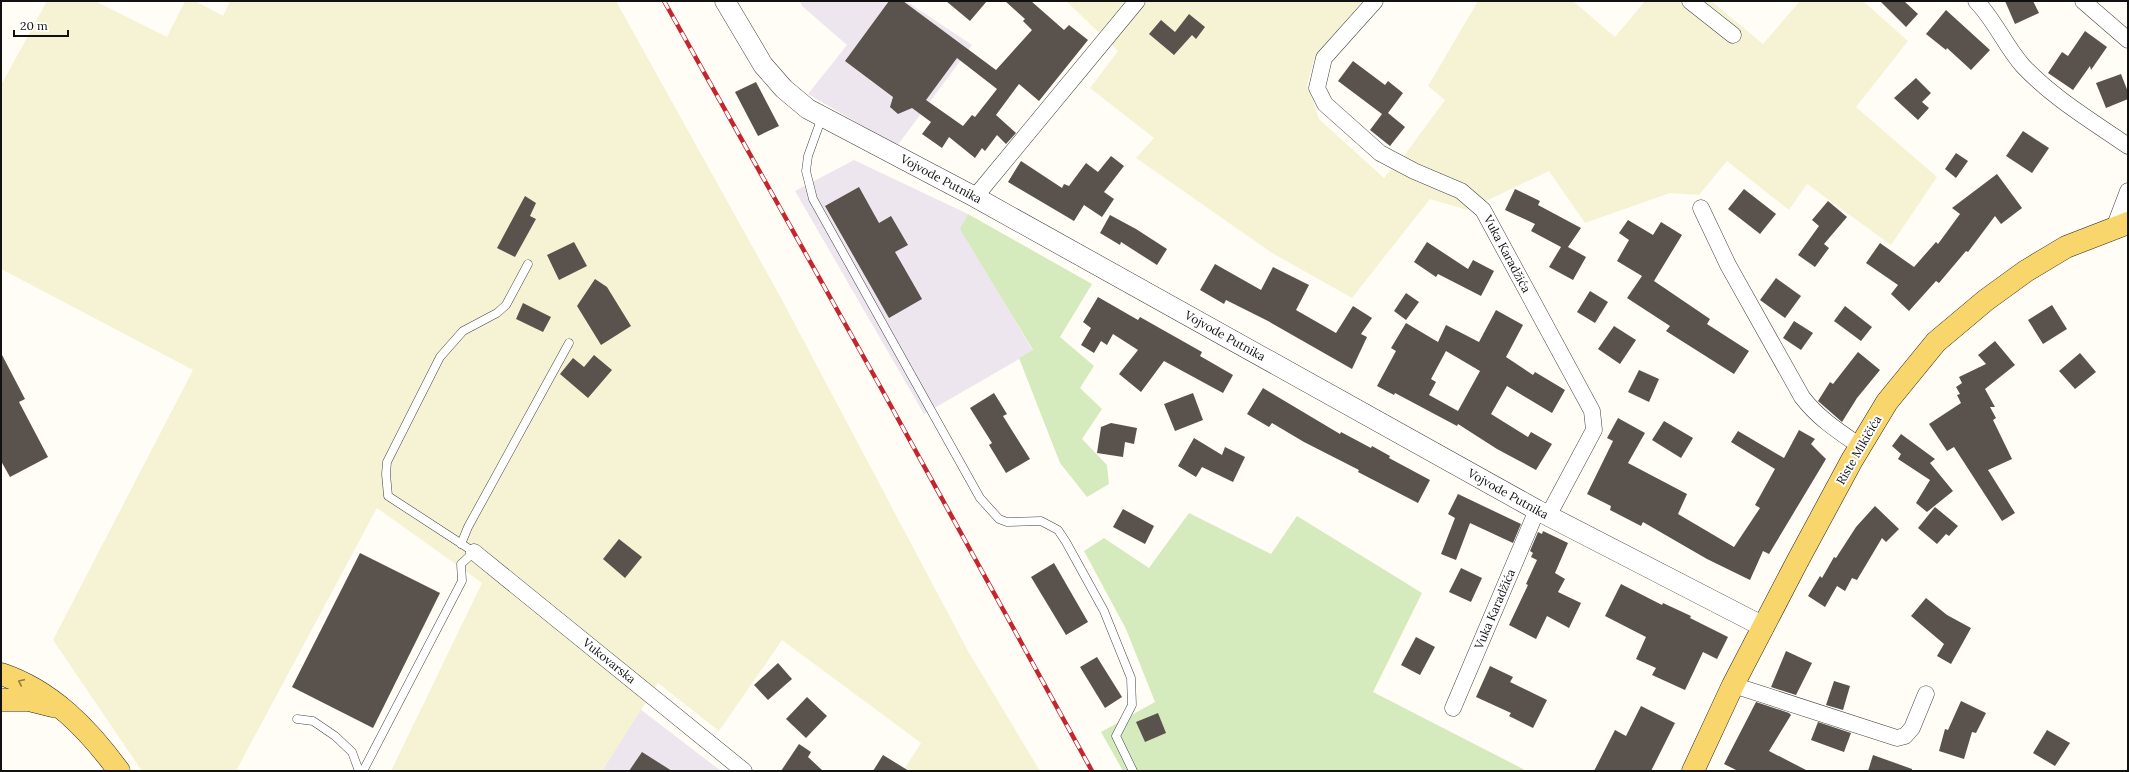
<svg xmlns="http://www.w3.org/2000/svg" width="2129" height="772" font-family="Lora,serif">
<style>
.industrial{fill:#eee6ef}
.farmland{fill:#f6f3d4}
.green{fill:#d5ebbd}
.building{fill:#5a524d;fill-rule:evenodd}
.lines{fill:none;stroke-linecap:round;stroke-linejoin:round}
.service-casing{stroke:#444;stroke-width:9}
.minor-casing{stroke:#444;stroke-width:17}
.tertiary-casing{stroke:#444;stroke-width:21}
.primary-casing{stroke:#222;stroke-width:23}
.service{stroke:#fff;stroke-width:8}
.minor{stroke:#fff;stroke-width:16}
.tertiary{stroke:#fff;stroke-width:20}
.primary{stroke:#f9d66b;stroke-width:22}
.rail-casing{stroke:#c4262e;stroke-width:4.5}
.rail{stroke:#fff;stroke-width:3;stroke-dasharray:9;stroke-linecap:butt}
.oneway{stroke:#917d42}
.labels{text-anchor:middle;stroke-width:4;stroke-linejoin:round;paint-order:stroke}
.street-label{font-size:12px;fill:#111;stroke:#fff}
</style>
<rect width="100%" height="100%" fill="#fffdf5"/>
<g class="industrial">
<polygon points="800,1 906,1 972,45 897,146 808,94 847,45 802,6"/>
<polygon points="854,160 968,214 961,229 1033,351 924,414 795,191"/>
<polygon points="640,709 721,771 602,771"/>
</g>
<g class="farmland">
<polygon points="47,1 95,1 167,37 185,1 195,1 223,16 230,1 616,1 781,298 968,651 1040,771 903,771 921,743 782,640 719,731 658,683 602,771 391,771 482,583 377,508 236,771 142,771 53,640 193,370 1,269 1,85"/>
<polygon points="1066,1 1363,1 1314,60 1307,85 1319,119 1384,178 1403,157 1445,100 1428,86 1478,1 1573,1 1615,37 1645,1 1711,1 1763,44 1800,1 1863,1 1908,41 1856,107 1937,177 1891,245 1807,184 1789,210 1727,161 1699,195 1670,193 1585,223 1549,171 1467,210 1430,199 1352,298 1272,253 1136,158 1154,138 1090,88 1118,51"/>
</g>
<g class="green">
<polygon points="968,214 1092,284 1060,337 1094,366 1080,388 1102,409 1082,439 1107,465 1109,484 1087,497 1060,463 1019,358 1033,350 960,229"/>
<polygon points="1189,513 1271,554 1297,516 1422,593 1373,692 1527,771 1123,771 1101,732 1155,702 1126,629 1084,551 1104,538 1149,568"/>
</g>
<g class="building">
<path d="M889 1H903L996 70 1032 30 1023 21 1025 19 1005 1H1031L1064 30 1069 25 1088 40 1039 101 1019 84 996 115 1016 133 1006 144 997 135 985 151 982 148 975 158 949 137 942 148 922 134 931 122 912 108 898 114 890 107 893 97 845 61ZM957 58 997 89 975 117 972 115 963 126 926 100Z"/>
<polygon points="946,1 987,1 970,21"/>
<polygon points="1880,1 1904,1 1918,14 1906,27"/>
<polygon points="2005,1 2033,1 2039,13 2015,24"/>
<polygon points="1946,10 1990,50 1971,70 1947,48 1946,50 1926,34"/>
<polygon points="1189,14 1205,27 1196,39 1192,35 1174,55 1149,34 1161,20 1175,32"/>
<polygon points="2085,31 2107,47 2091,70 2090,66 2073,90 2048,73 2062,52 2068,56"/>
<polygon points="1353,61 1385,85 1388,81 1403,93 1388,113 1405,127 1390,146 1370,130 1382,114 1338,81"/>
<polygon points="2121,74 2128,92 2128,99 2106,108 2096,83"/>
<polygon points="1916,78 1931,93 1922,102 1929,108 1918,120 1894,98"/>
<polygon points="756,82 779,126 758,136 735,92"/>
<polygon points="2023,131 2049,148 2032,173 2006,156"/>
<polygon points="1956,153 1968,161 1956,178 1945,169"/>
<polygon points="1111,156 1124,166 1104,192 1114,199 1102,217 1084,205 1074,221 1008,182 1021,161 1062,188 1064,184 1069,186 1086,163 1098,172"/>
<polygon points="1997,174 2022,208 2001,224 1995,216 1968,252 1966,251 1939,283 1936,281 1909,311 1891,294 1898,285 1866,263 1880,243 1914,267 1936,242 1938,244 1960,214 1952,208"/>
<polygon points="859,187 879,223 891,216 908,245 895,252 922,299 889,318 825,206"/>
<polygon points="1515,189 1540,201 1538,205 1581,228 1568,247 1586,257 1573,280 1549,267 1561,247 1531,231 1535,224 1505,210"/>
<polygon points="1744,189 1776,214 1760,234 1728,209"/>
<polygon points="525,196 536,203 530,216 536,219 515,257 497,248"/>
<polygon points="1828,201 1847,217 1824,244 1829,248 1815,267 1798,255 1819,226 1812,220"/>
<polygon points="1110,215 1136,229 1167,249 1157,265 1121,242 1120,245 1100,233"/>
<polygon points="1628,220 1653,235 1661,222 1682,235 1654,281 1710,319 1707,324 1749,351 1734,374 1666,331 1670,326 1627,298 1642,276 1617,261 1629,240 1619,233"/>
<polygon points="574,242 587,266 559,280 547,255"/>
<polygon points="1427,242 1468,269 1473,260 1494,271 1481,296 1438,274 1436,277 1414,262"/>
<polygon points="1215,264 1261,290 1273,267 1309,285 1296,310 1336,333 1353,306 1372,318 1361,334 1367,337 1352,369 1268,321 1226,300 1224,304 1200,290"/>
<polygon points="1776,278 1801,296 1785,318 1760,300"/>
<polygon points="595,279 607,287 631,326 601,345 577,306"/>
<polygon points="1590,291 1608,302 1595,323 1577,312"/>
<polygon points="1406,293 1419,302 1406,320 1394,311"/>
<polygon points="1098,297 1138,320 1140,317 1202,352 1200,356 1233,375 1223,393 1164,361 1141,392 1119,374 1138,350 1113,334 1107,345 1101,341 1094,353 1081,345 1091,328 1083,322"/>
<polygon points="523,303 551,317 543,332 516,319"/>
<polygon points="2052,305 2067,329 2043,344 2028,320"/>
<polygon points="1845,306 1872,327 1861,341 1834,321"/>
<path d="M1496 310 1523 325 1506 357 1533 375 1535 372 1565 390 1552 413 1507 386 1491 414 1528 437 1531 432 1552 444 1536 470 1497 449 1458 424 1457 426 1395 393 1394 395 1377 386 1396 351 1391 348 1406 323 1438 342 1446 325 1479 342ZM1446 351 1480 371 1458 411 1429 395 1436 382 1431 379Z"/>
<polygon points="1794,321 1813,333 1801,350 1783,338"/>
<polygon points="1614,326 1636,340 1620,364 1598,349"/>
<polygon points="1995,341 2015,365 1985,389 1995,407 1990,407 1996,418 1993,420 2012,459 1988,470 2015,513 2002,521 1954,447 1947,451 1929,424 1961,403 1957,395 1960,394 1956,387 1962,383 1959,377 1986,364 1978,355"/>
<polygon points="1858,352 1880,370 1857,398 1842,422 1818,401 1830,382 1833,384"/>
<polygon points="1,353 25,399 19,402 48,457 10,477 1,461"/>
<polygon points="2080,353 2096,372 2075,389 2059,371"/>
<polygon points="594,355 612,370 588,398 560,374 573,358 584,367"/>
<polygon points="1639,370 1659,379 1649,402 1628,392"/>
<polygon points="1263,388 1340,434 1341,432 1371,448 1372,446 1390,456 1389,458 1430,480 1418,503 1358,472 1359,470 1304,442 1272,423 1269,427 1247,414"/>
<polygon points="994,393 1007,414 1003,416 1030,459 1006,473 989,445 992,443 970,408"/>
<polygon points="1193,393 1203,420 1175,431 1164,404"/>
<polygon points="1618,418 1645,433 1628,463 1687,494 1678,514 1734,547 1760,508 1755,505 1775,469 1731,442 1738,431 1784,458 1799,430 1815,439 1811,444 1826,459 1769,554 1763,551 1750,580 1707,559 1643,522 1641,526 1610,510 1611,506 1587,494 1613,441 1607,438"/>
<polygon points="1664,421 1693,438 1681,458 1652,440"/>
<polygon points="1111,423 1137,428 1134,444 1125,442 1123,457 1097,453 1101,427"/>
<polygon points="1901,434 1935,459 1930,463 1953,491 1927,512 1916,503 1930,480 1898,459 1901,454 1892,446"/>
<polygon points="1194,438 1222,455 1225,447 1245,457 1233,482 1202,467 1196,477 1178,466"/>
<polygon points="1458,494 1521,524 1513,543 1470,523 1456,560 1441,554 1455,518 1448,514"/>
<polygon points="1875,506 1899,529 1886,542 1882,538 1857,580 1852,578 1845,591 1837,586 1825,607 1808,596 1820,576 1822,578 1834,557 1836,558 1856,527"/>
<polygon points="1935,507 1958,526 1949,536 1946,534 1937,544 1918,528"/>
<polygon points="1123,509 1154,526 1145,544 1113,527"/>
<polygon points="1543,531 1568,543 1555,573 1565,579 1558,592 1581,603 1569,628 1547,616 1536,639 1509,625 1528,585 1526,584 1537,560 1531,557 1533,553 1530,551 1538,532 1542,534"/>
<polygon points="619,539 642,557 625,578 603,559"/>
<polygon points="360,553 440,593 373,728 292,687"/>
<polygon points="1054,563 1088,622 1066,635 1031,577"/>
<polygon points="1461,568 1482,578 1471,602 1449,592"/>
<polygon points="1621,584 1662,605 1663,603 1691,616 1690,618 1728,637 1717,659 1703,652 1685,690 1652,675 1656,668 1636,659 1646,637 1605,616"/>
<polygon points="1926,598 1947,615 1971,628 1951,664 1937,656 1944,644 1911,616"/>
<polygon points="1416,637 1435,647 1420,675 1401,665"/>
<polygon points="1786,651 1812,663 1796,695 1771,687"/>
<polygon points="1097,657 1122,697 1105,708 1080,667"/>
<polygon points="778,663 792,679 768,700 754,685"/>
<polygon points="1490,666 1513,677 1510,682 1547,700 1533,728 1509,716 1511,713 1476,697"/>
<polygon points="1834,681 1850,686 1843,710 1826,705"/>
<polygon points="807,697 827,716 806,738 786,719"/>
<polygon points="1961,701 1986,713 1976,733 1972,732 1964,759 1939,751 1945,729 1948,730"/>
<polygon points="1756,702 1789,713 1791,715 1769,751 1808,771 1738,771 1724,764"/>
<polygon points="1641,706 1675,723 1651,771 1594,771 1615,730 1626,736"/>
<polygon points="1158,713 1166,733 1145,742 1136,722"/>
<polygon points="1818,722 1851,733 1844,752 1811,740"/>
<polygon points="2047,730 2070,743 2055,766 2033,753"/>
<polygon points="799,744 811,752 808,757 823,771 781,771"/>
<polygon points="642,752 672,771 629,771"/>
<polygon points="883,755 909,771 873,771"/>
<polygon points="1873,755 1912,769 1912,771 1868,771"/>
</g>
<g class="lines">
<g class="service-casing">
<g id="service">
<polyline points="822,117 808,156 806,171 813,199 980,498 999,519 1007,522 1041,521 1058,530 1066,542 1104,611 1131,678 1132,705 1116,736 1133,771"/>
<polyline points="461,544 468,527 569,343"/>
<polyline points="297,719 313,721 335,736 352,752 359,771"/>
<polyline points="363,771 462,581 461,564 474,552 388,496 386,474 387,462 440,357 463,331 497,313 506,305 528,264"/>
</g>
</g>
<g class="minor-casing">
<g id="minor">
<polyline points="1375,1 1324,58 1317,88 1325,104 1380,153 1414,171 1461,191 1483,210 1592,411 1594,430 1548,516"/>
<polyline points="1690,1 1733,35"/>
<path d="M1976 1C1995 20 2005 46 2023 66 2053 98 2092 121 2128 146"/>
<polyline points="2083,1 2128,40"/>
<polyline points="975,197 1137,1"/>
<path d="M1701 208 1728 265 1802 397C1818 418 1838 431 1860 446"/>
<polyline points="2114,228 2128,191"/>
<polyline points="474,552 744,771"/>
<polyline points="1733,685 1897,738 1905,736 1912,728 1926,694"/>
<polyline points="1453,708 1537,510"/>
</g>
</g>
<g class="tertiary-casing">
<polyline id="tertiary" points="725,1 763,65 784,89 808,109 975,197 1537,510 1764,627"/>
</g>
<g class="primary-casing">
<g id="primary">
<path d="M1 674C52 691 88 729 119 771"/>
<polyline points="1,700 29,700 53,706"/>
<polyline points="1693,771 1733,685 1797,562 1852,460 1887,402 1936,342 1986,300 2026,271 2066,247 2128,223"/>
</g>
</g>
<use href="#service" class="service"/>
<use href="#minor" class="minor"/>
<use href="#tertiary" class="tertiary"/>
<use href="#primary" class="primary"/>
<g class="rail-casing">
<polyline id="rail" points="664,1 881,388 1092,771"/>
</g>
<use href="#rail" class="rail"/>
</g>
<defs><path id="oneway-chevron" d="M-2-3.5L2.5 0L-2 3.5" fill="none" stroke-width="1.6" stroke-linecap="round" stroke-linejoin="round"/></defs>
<use class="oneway" href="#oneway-chevron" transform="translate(21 682) rotate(-155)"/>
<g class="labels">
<g class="street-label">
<text transform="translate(941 179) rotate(28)" y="4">Vojvode Putnika</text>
<text transform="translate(1507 254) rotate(62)" y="4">Vuka Karadžića</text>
<text transform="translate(1225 336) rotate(29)" y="4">Vojvode Putnika</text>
<text transform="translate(1859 450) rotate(-60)" y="4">Riste Mikičića</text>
<text transform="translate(1508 494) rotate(29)" y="4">Vojvode Putnika</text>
<text transform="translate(1495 609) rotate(-67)" y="4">Vuka Karadžića</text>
<text transform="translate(609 661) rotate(39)" y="4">Vukovarska</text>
</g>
</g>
<rect width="2129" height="772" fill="none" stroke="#111111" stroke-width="4"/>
<path d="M14 30v6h54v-6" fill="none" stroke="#111111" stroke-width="2"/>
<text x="20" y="30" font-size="12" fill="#111111" stroke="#ffffff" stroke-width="3" paint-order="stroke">20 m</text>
</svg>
